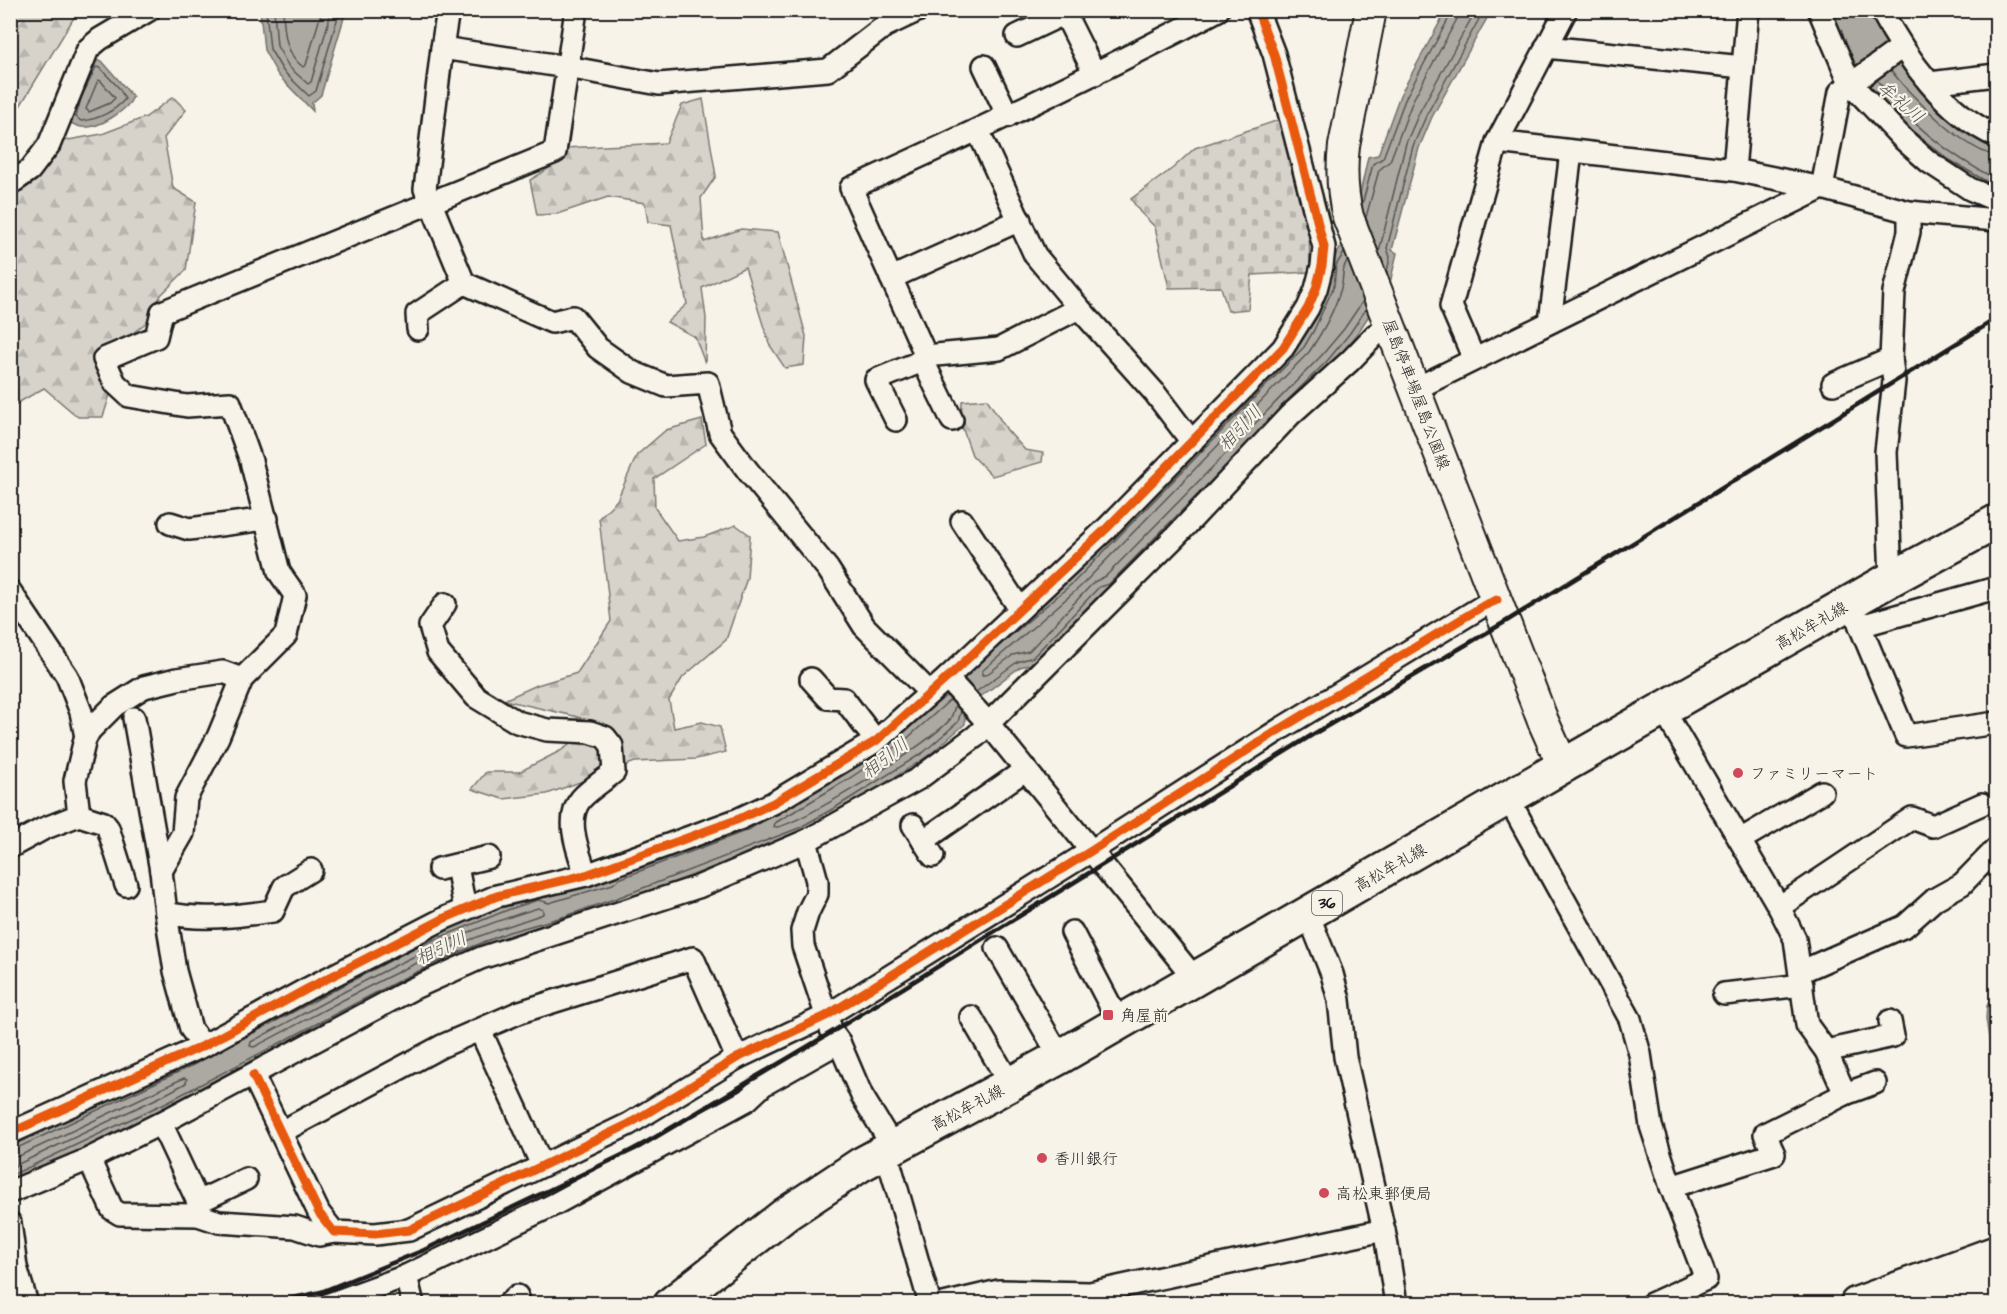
<svg xmlns="http://www.w3.org/2000/svg" width="2007" height="1314" font-family="'Architects Daughter','Klee One',sans-serif">
<style>
.forest{fill:url(#forest-firs);stroke:#7a7874;stroke-width:1.5}
.cemetery{fill:url(#cemetery-stones);stroke:#7a7874;stroke-width:1.5}
.water{fill:#aca9a2;stroke:#72716c;stroke-width:1.5}
.lines{fill:none;stroke-linecap:round;stroke-linejoin:round}
.shore{stroke:#565452;stroke-width:1.5}
.street-casing{stroke:#1c1c1c;stroke-width:26}
.secondary-casing{stroke:#1c1c1c;stroke-width:34}
.primary-casing{stroke:#1c1c1c;stroke-width:38}
.highway-casing{stroke:#1c1c1c;stroke-width:38}
.street{stroke:#f7f3e8;stroke-width:21}
.secondary{stroke:#f7f3e8;stroke-width:30}
.primary{stroke:#f7f3e8;stroke-width:33}
.highway{stroke:#f7f3e8;stroke-width:33}
.rail{stroke:#1c1c1c;stroke-width:4.5}
.cycleway-casing{stroke:#f7f3e8;stroke-width:13}
.cycleway{stroke:#e8590c;stroke-width:9}
.poi-dot{fill:#d1495b;stroke:#f7f3e8;stroke-width:2}
.labels{text-anchor:middle;stroke-width:4.5;stroke-linejoin:round;paint-order:stroke}
.shield{fill:#f7f3e8;stroke:#5e5c59;stroke-width:1.5}
.shield-label{font-size:15px;font-weight:bold;fill:#1c1c1c}
.street-label{font-size:16px;fill:#1c1c1c;stroke:#f7f3e8}
.poi-label{font-size:16px;fill:#1c1c1c;stroke:#f7f3e8;text-anchor:start}
.water-label{font-size:18px;font-style:italic;fill:#565452;stroke:#f7f3e8}
</style>
<defs>
<pattern id="forest-firs" width="22" height="20" patternUnits="userSpaceOnUse" patternTransform="scale(1.5)"><rect width="22" height="20" fill="#d7d3cb"/><path d="M5 1l3.5 6h-7zM16 11l3.5 6h-7z" fill="#b8b5ae"/></pattern>
<pattern id="cemetery-stones" width="16" height="16" patternUnits="userSpaceOnUse" patternTransform="scale(1.5)"><rect width="16" height="16" fill="#d7d3cb"/><path d="M2 7V4a2 2 0 0 1 4 0v3zM10 15v-3a2 2 0 0 1 4 0v3z" fill="#b8b5ae"/></pattern>
</defs>
<rect width="100%" height="100%" fill="#f7f3e8"/>
<filter id="ink" filterUnits="userSpaceOnUse"><feTurbulence type="fractalNoise" baseFrequency=".0167" numOctaves="2"/><feDisplacementMap in="SourceGraphic" scale="12" xChannelSelector="R" yChannelSelector="G"/><feConvolveMatrix kernelMatrix="1 2 1 2 8 2 1 2 1" color-interpolation-filters="sRGB"/></filter>
<g filter="url(#ink)">
<g class="forest">
<polygon points="11,10 78,11 11,121 10,11"/>
<polygon points="173,97 186,110 164,138 173,188 196,202 186,270 161,295 148,321 128,337 100,354 112,388 103,417 78,417 44,388 16,404 11,404 10,193 35,176 63,141 102,134 146,117"/>
<polygon points="703,99 716,176 701,198 704,242 741,229 778,232 806,336 804,365 785,368 769,344 745,267 702,288 706,318 705,363 695,337 667,322 687,304 671,225 648,222 645,203 608,197 557,214 537,215 530,180 556,164 564,148 666,143 682,105"/>
<polygon points="987,399 1007,430 1025,450 1043,453 1042,462 992,476 972,455 961,424 962,401"/>
<polygon points="702,420 706,444 654,479 655,508 678,541 704,537 736,525 750,535 747,578 726,640 683,677 669,700 674,728 702,722 720,727 726,752 696,759 635,762 547,794 503,799 472,789 486,772 519,772 560,751 600,724 574,716 504,700 537,685 577,673 611,621 599,518 617,500 637,455 666,430"/>
</g>
<polygon class="cemetery" points="1279,120 1301,182 1309,224 1310,272 1252,275 1248,309 1228,311 1221,287 1169,288 1155,227 1140,212 1131,199 1173,168 1195,148"/>
<g class="water">
<polygon points="260,11 346,11 321,95 312,103 313,111 278,75 264,50"/>
<polygon points="1446,11 1491,11 1432,117 1419,148 1392,250 1397,253 1390,283 1355,337 1332,364 1109,593 1104,591 1036,663 1020,667 975,701 965,715 965,724 928,756 839,813 801,834 619,903 170,1107 11,1183 11,1145 411,942 508,903 540,893 547,897 611,878 616,874 746,824 1003,634 1070,578 1300,343 1328,284 1330,263 1342,246 1360,194 1368,157 1378,155 1400,95"/>
<polygon points="1825,11 1871,11 1996,143 1996,194 1987,190 1905,133 1862,82"/>
<path d="M94 61H102L133 97C127 111 98 129 82 127 78 127 73 124 69 122Z"/>
<polygon points="1996,988 1996,1083 1986,1019 1987,1006"/>
</g>
<g class="lines">
<g class="shore">
<polyline points="266,10 270,49 283,71 309,96 316,91 340,10"/>
<polyline points="274,10 277,46 289,67 308,84 311,82 332,10"/>
<path d="M283 10C284 31 285 54 303 67L306 65 322 10"/>
<path d="M96 67 100 68 119 88 125 99C115 111 97 120 81 121L76 117 81 98Z"/>
<path d="M1891 70C1907 93 1969 154 1996 155"/>
<polygon points="98,80 101,81 115,98 110,103 89,112 86,109"/>
<path d="M1877 80C1907 122 1950 156 1996 179"/>
<polyline points="1911,130 1948,159 1996,187"/>
<polyline points="1362,205 1373,164 1383,158 1406,97 1450,16 1451,10"/>
<polyline points="1366,217 1379,170 1390,161 1413,100 1457,19 1459,10"/>
<polyline points="1379,252 1406,143 1420,111 1476,10"/>
<path d="M1347 261C1341 270 1344 278 1341 288 1335 310 1322 333 1309 352L1080 587 982 671V675H986L1013 655 1029 651 1094 582 1106 576 1322 355 1344 329 1363 301"/>
<polyline points="1387,272 1390,257 1387,248 1413,146 1427,114 1484,10"/>
<polyline points="1287,401 1328,360 1350,333 1366,309"/>
<polyline points="1001,644 1074,582 1304,347 1314,330 1334,286 1336,265 1344,253"/>
<polyline points="976,692 1017,662 1033,657 1099,587 1109,584 1227,465"/>
<path d="M950 700 902 743 850 778 775 823 774 827C793 830 939 738 951 718 953 714 953 709 956 705"/>
<path d="M538 908 543 910V914C515 924 488 932 460 944 389 973 322 1012 254 1047L250 1046 251 1042C344 992 436 938 538 908Z"/>
<polyline points="10,1150 15,1149 193,1065 414,948 510,909 538,900 549,903 613,884 619,879 748,830 766,819"/>
<polyline points="10,1157 19,1156 184,1078 187,1079 186,1083 164,1095 10,1168"/>
<polyline points="10,1176 167,1102 404,978 462,951 509,932 566,916 617,898 799,828 836,807 924,752 958,722 961,711"/>
</g>
<g class="street-casing">
<g id="street">
<polyline points="919,10 885,26 828,70 659,84 567,67 442,48 425,189 464,283 552,322 573,317 598,348 632,372 666,386 708,383 720,433 748,471 828,569 864,626 929,692"/>
<polyline points="1748,10 1734,170 1822,188 1909,212 1996,220"/>
<polyline points="1819,10 1850,83 1903,139 1929,162 1970,189 1996,200"/>
<path d="M1881 10C1906 58 1946 114 1996 136"/>
<polyline points="1065,14 1095,74"/>
<polyline points="1017,36 1072,10"/>
<polyline points="1546,47 1743,67"/>
<polyline points="442,48 448,10"/>
<polyline points="984,66 1008,116"/>
<polyline points="1930,83 1996,75"/>
<polyline points="978,131 1035,255 1079,308"/>
<polyline points="1497,142 1734,170"/>
<polyline points="10,184 30,170 49,145 88,49 100,39 149,10"/>
<polyline points="891,278 1020,220"/>
<polyline points="1550,322 1571,152"/>
<polyline points="418,329 417,314 464,283"/>
<polyline points="922,359 952,420"/>
<polyline points="1474,359 1451,306 1497,142 1566,10"/>
<polyline points="1891,359 1894,381 1886,452 1891,579"/>
<polyline points="1833,384 1891,359 1894,292 1909,232 1909,212"/>
<polyline points="1415,389 1822,188 1840,92 1902,47"/>
<polyline points="896,420 876,380 915,364 926,356"/>
<path d="M1192 442 1154 392 1079 308 999 349 926 356 851 188C975 132 1098 74 1218 10"/>
<polyline points="962,521 1020,609"/>
<polyline points="170,523 189,529 267,519"/>
<polyline points="10,591 67,676 81,712 86,737"/>
<path d="M445 604 430 626 438 652 476 697 517 722 547 730 590 732 605 737 612 746 614 772C603 781 590 789 581 799 564 819 579 853 586 875"/>
<polyline points="1856,614 1860,626 1996,588"/>
<polyline points="1860,626 1906,736 1996,723"/>
<polyline points="947,678 988,723 1195,979"/>
<polyline points="811,679 828,698 844,699 876,741"/>
<polyline points="1663,709 1779,907 1795,939 1807,1025 1826,1051 1845,1094 1875,1083"/>
<polyline points="134,718 161,871 166,913"/>
<polyline points="1508,798 1630,1019 1640,1054 1651,1126 1671,1187"/>
<polyline points="79,815 104,823 108,828 126,885"/>
<polyline points="913,825 933,856"/>
<polyline points="1740,840 1822,792"/>
<polyline points="806,841 817,881 817,894 808,912 802,931 803,946 832,1032 839,1042 862,1096 893,1147"/>
<polyline points="923,841 1025,770"/>
<polyline points="10,847 43,829 79,815 75,781 85,739 90,730 114,706 144,687 177,679 223,672 242,679"/>
<polyline points="457,866 465,909"/>
<polyline points="439,869 489,857"/>
<polyline points="161,871 183,833 186,798 218,737 242,679 286,635 295,595 279,572 251,461 230,403 187,406 129,396 115,383 104,359 156,337 162,312 555,152 576,10"/>
<polyline points="1779,907 1912,818 1933,826 1982,804"/>
<polyline points="1308,914 1332,974 1339,1000 1345,1057 1386,1240 1396,1304"/>
<polyline points="1072,932 1119,1022"/>
<polyline points="997,948 1060,1057"/>
<polyline points="1800,972 1905,926 1935,899 1962,884 1996,849"/>
<polyline points="1724,994 1802,985"/>
<polyline points="971,1017 1010,1084"/>
<polyline points="480,1030 542,1165"/>
<path d="M203 1046 191 1029 175 971 166 913C201 921 238 916 273 911L284 887 311 870"/>
<polyline points="1826,1051 1893,1036 1890,1021"/>
<polyline points="253,1075 319,1213 334,1232 375,1234 409,1230 629,1124 737,1058 826,1016 1091,851 1282,728 1483,606 1497,600"/>
<polyline points="161,1123 198,1202 198,1215"/>
<polyline points="281,1132 442,1046 520,1012 693,958 737,1058"/>
<polyline points="10,1133 203,1046 307,989 445,918 497,896 586,875 739,819 773,803 876,741 947,678 1107,528 1283,348 1308,308 1316,289 1322,266 1324,247 1274,54 1257,10"/>
<polyline points="886,1151 930,1304"/>
<polyline points="89,1159 112,1209 120,1214 198,1215 219,1222 295,1227 319,1235 334,1232"/>
<polyline points="10,1192 89,1159 161,1123 412,989 481,958 698,887 806,841 918,779 976,736 1178,534 1290,415 1350,361 1375,335 1391,328"/>
<polyline points="198,1202 246,1179"/>
<polyline points="10,1223 16,1267 27,1304"/>
<polyline points="329,1304 406,1276"/>
<polyline points="413,1304 406,1276 555,1204 747,1100 763,1085 839,1042"/>
<polyline points="508,1304 517,1296"/>
<polyline points="944,1304 999,1291 1090,1293 1384,1230"/>
<polyline points="1651,1304 1706,1279 1671,1187 1774,1154 1765,1134 1845,1094"/>
</g>
</g>
<g class="secondary-casing">
<path id="secondary" d="M1371 10 1344 146C1341 171 1342 193 1348 217L1543 721 1563 766"/>
</g>
<g class="primary-casing">
<polyline id="primary" points="671,1304 786,1214 860,1165 1060,1057 1563,766 1891,579 1996,522"/>
</g>
<g class="highway-casing">
<g id="highway">
<polyline points="1857,1304 1996,1253"/>
<polyline points="1926,1304 1996,1278"/>
</g>
</g>
<use href="#street" class="street"/>
<use href="#secondary" class="secondary"/>
<use href="#primary" class="primary"/>
<use href="#highway" class="highway"/>
<polyline class="rail" points="266,1304 321,1292 424,1250 639,1147 832,1032 1317,732 1505,622 1996,319"/>
<g class="cycleway-casing">
<g id="cycleway">
<polyline points="253,1075 319,1213 334,1232 375,1234 409,1230 629,1124 737,1058 826,1016 1091,851 1282,728 1483,606 1497,600"/>
<polyline points="10,1133 203,1046 307,989 445,918 497,896 586,875 739,819 773,803 876,741 947,678 1107,528 1283,348 1308,308 1316,289 1322,266 1324,247 1274,54 1257,10"/>
</g>
</g>
<use href="#cycleway" class="cycleway"/>
</g>
</g>
<g class="poi-dot">
<circle cx="1738" cy="773" r="6"/>
<rect x="1102" y="1009" width="12" height="12" rx="3"/>
<circle cx="1042" cy="1158" r="6"/>
<circle cx="1324" cy="1193" r="6"/>
</g>
<g class="labels">
<rect class="shield" x="1312" y="891" width="30" height="24" rx="4.5"/>
<g class="shield-label">
<text x="1327" y="908">36</text>
</g>
<g class="street-label">
<text transform="translate(1417 394) rotate(69)" y="6">屋島停車場屋島公園線</text>
<text transform="translate(1811 625) rotate(-30)" y="6">高松牟礼線</text>
<text transform="translate(1390 867) rotate(-30)" y="6">高松牟礼線</text>
<text transform="translate(967 1107) rotate(-28)" y="6">高松牟礼線</text>
</g>
<g class="poi-label">
<text x="1750" y="779">ファミリーマート</text>
<text x="1120" y="1021">角屋前</text>
<text x="1054" y="1164">香川銀行</text>
<text x="1336" y="1199">高松東郵便局</text>
</g>
<g class="water-label">
<text transform="translate(1901 102) rotate(40)" y="6">牟礼川</text>
<text transform="translate(1240 428) rotate(-47)" y="6">相引川</text>
<text transform="translate(885 758) rotate(-38)" y="6">相引川</text>
<text transform="translate(441 948) rotate(-25)" y="6">相引川</text>
</g>
</g>
<rect width="2007" height="1314" fill="none" stroke="#f7f3e8" stroke-width="36"/>
<rect x="18" y="18" width="1971" height="1278" fill="none" stroke="#1c1c1c" stroke-width="2" filter="url(#ink)"/>
</svg>
